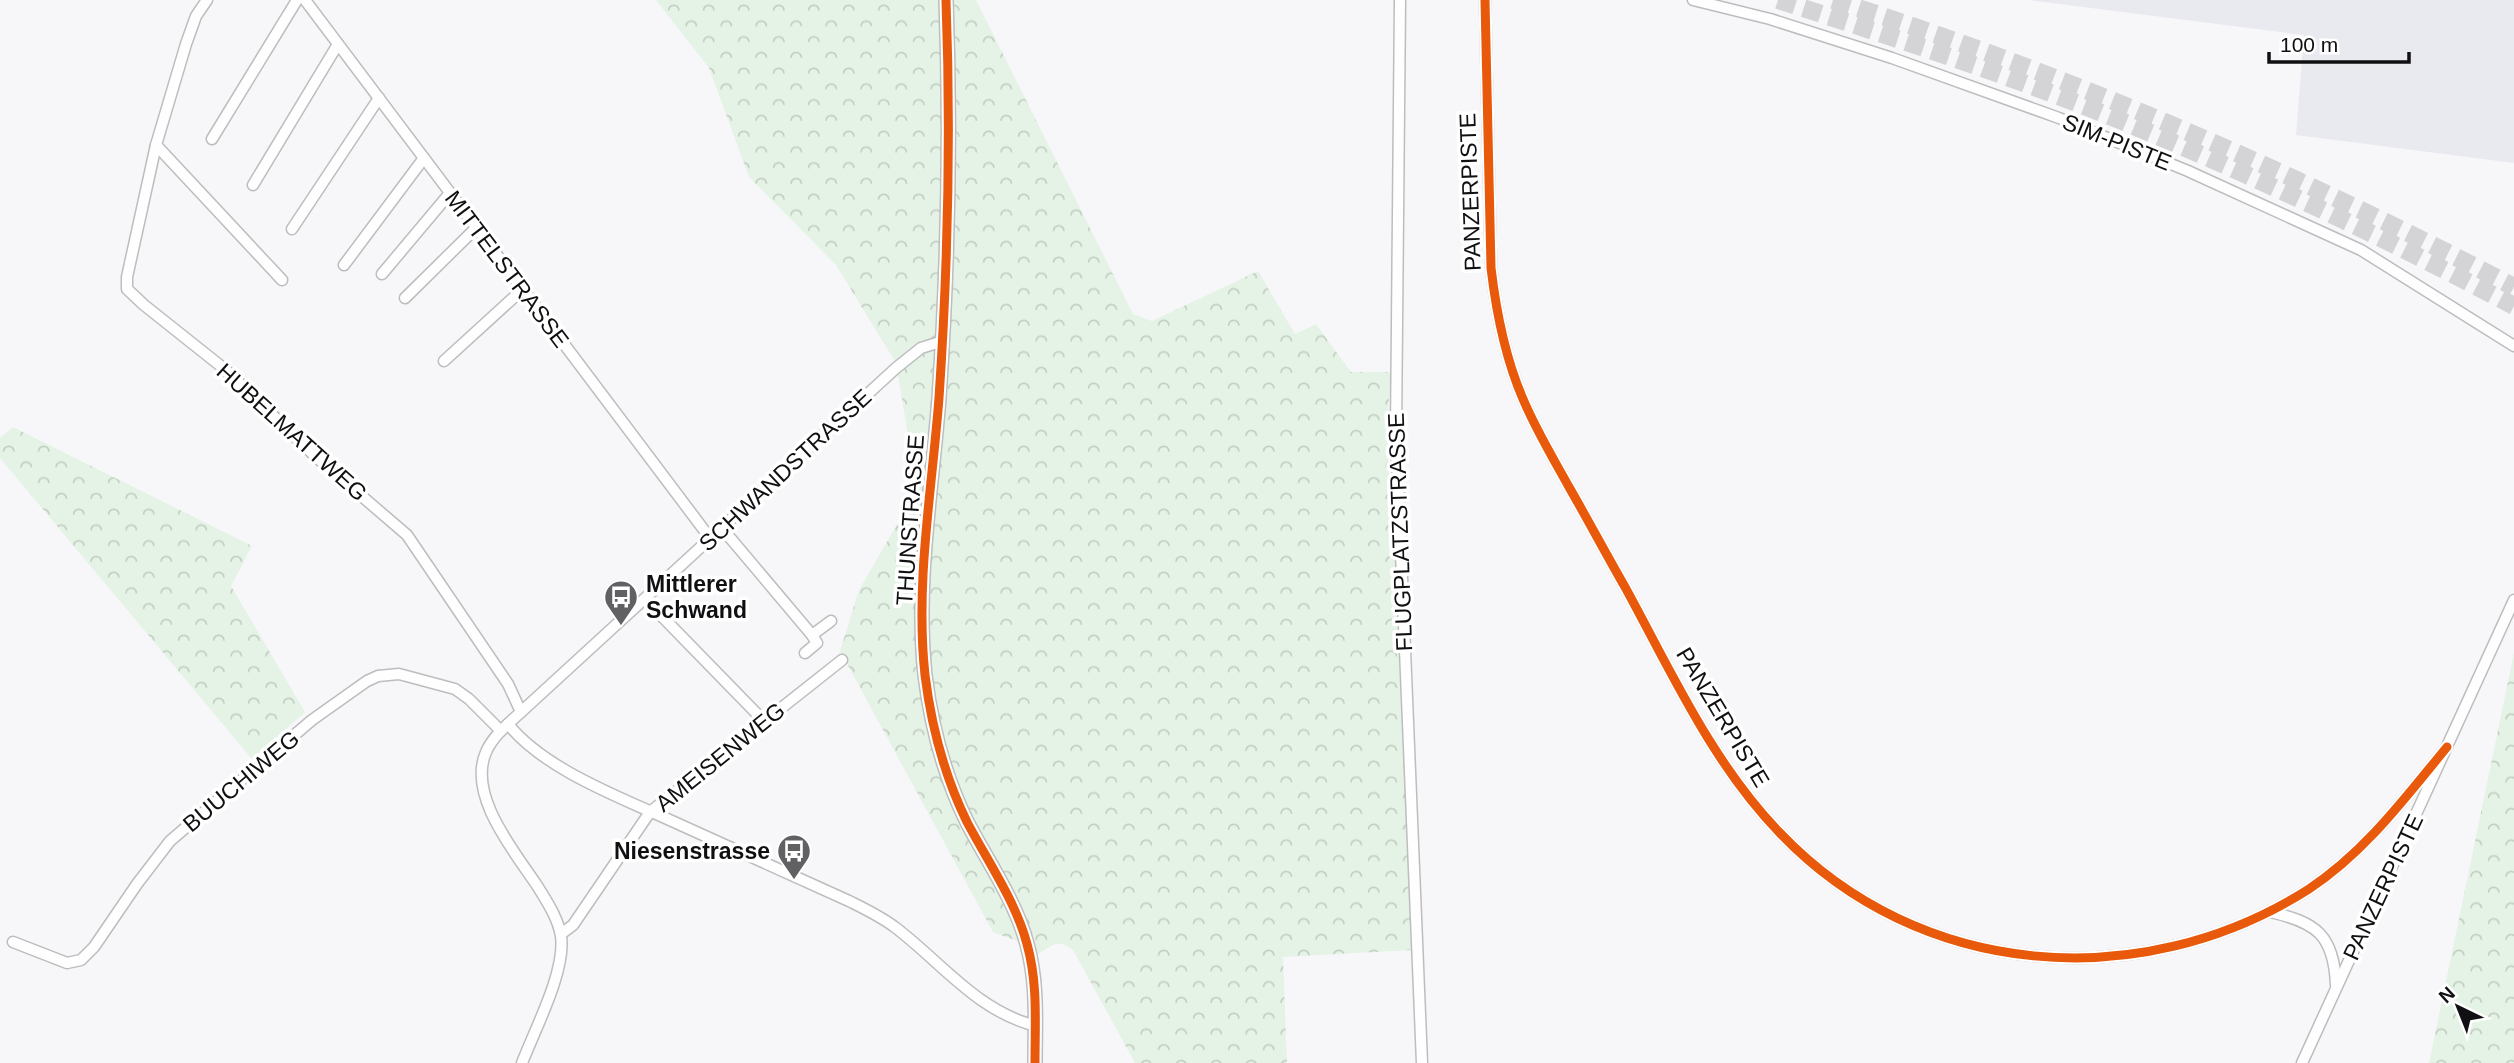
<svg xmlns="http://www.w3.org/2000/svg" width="2514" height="1063" font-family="Arial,sans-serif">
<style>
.built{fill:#e9e9f0}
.forest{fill:url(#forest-crowns)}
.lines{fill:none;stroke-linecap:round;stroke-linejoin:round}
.motorway-tunnel{stroke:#d4d4d7;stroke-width:18;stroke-dasharray:18 9;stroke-linecap:butt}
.minor-casing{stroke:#bdbdbf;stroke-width:13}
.tertiary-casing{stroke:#bdbdbf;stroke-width:16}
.minor{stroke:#fefefe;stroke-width:10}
.tertiary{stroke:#fefefe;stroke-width:12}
.cycleway-casing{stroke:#fff;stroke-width:13}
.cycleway{stroke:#e8590c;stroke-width:9}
.labels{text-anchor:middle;stroke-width:7;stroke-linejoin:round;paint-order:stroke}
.street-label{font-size:23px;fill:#101012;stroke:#fff}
.poi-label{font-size:23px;font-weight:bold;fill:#101012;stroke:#fff;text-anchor:start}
</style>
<defs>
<pattern id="forest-crowns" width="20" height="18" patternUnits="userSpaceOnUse" patternTransform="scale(1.75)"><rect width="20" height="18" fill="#e4f3e5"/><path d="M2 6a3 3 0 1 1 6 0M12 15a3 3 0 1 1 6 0" fill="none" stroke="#c3cfc3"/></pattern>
</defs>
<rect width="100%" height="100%" fill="#f7f7fa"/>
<polygon class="built" points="2029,0 2514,0 2514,163 2296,135 2304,35"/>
<g class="forest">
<path d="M656 0H976L1133 314 1152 321 1258 271 1295 334 1316 324 1351 372H1391L1388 414 1389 506 1405 539 1412 950 1283 957 1287 1063H1135L1073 950C1056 937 1052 947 1036 955L1030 946 993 932 840 651 859 590 917 490 896 363 836 265 749 177 709 68Z"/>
<polygon points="13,427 252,546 231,586 305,712 252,759 0,458 0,438"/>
<polygon points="2514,653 2514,1063 2429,1063"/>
</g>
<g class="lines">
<g class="motorway-tunnel">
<path d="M1778 0C1890 36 2003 73 2112 117 2249 173 2383 237 2514 306"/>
<path d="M1833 0C2069 75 2295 172 2514 287"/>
</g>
<g class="minor-casing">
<g id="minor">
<polyline points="207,0 196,16 186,44 156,145 127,277 127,289 144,305 227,371 315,456 407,535 508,684 521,712"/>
<polyline points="305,0 710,538"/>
<polyline points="1400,0 1396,431 1422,1063"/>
<path d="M1485 0 1491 268C1496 310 1506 360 1523 399 1536 430 1553 458 1569 487 1588 520 1606 554 1625 587 1671 671 1712 763 1780 833 1919 979 2141 996 2309 889 2365 852 2405 798 2447 747"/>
<polyline points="1693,0 1770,19 1892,58 2059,118 2188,171 2361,250 2514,346"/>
<polyline points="212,139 297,0"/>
<polyline points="156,145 282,280"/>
<polyline points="253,185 338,44"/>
<polyline points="292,229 379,98"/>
<polyline points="344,265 424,158"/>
<polyline points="382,274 450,193"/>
<polyline points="405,298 476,228"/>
<polyline points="444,361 523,289"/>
<polyline points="721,527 812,635 817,643 805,653"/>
<polyline points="645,599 760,717"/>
<polyline points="812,635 831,621"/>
<path d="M508 724C542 767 614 795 663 817 725 845 787 873 849 901 865 909 882 917 896 928 942 963 977 1011 1036 1026"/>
<path d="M2270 912C2316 922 2334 935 2336 985"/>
<polyline points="561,934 573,925 650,812 842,660"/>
<polyline points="13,942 67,963 81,960 94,947 137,884 170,841 312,720 367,681 378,676 399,674 455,689 469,699 501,731"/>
<path d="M522 1063C535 1029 566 971 561 936 558 918 547 902 538 887 515 852 467 796 486 752 493 736 508 724 521 712L896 368 921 348 943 341"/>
<polyline points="2302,1063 2514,600"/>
</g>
</g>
<g class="tertiary-casing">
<path id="tertiary" d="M946 0C951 133 948 265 939 398 932 490 915 583 925 675 931 724 945 777 967 822 987 860 1016 902 1027 944 1038 983 1035 1023 1035 1063"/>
</g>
<use href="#minor" class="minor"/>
<use href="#tertiary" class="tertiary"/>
<g class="cycleway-casing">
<g id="cycleway">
<path d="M946 0C951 133 948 265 939 398 932 490 915 583 925 675 931 724 945 777 967 822 987 860 1016 902 1027 944 1038 983 1035 1023 1035 1063"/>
<path d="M1485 0 1491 268C1496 310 1506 360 1523 399 1536 430 1553 458 1569 487 1588 520 1606 554 1625 587 1671 671 1712 763 1780 833 1919 979 2141 996 2309 889 2365 852 2405 798 2447 747"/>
</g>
</g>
<use href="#cycleway" class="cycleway"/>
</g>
<defs>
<g id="bus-pin" transform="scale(1.75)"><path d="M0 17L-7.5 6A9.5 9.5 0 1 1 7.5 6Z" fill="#616163" stroke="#fff"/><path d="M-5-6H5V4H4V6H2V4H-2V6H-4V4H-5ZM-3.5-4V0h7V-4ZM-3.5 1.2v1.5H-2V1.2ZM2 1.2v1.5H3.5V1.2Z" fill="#fff"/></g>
</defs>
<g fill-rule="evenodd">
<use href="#bus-pin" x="621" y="597"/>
<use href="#bus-pin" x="794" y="851"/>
</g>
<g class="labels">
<g class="street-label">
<text transform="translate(2117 142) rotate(22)" y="8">SIM-PISTE</text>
<text transform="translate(1470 192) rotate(-92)" y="8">PANZERPISTE</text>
<text transform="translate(507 269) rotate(53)" y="8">MITTELSTRASSE</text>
<text transform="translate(292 432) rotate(42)" y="8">HUBELMATTWEG</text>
<text transform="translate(785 470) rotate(-43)" y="8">SCHWANDSTRASSE</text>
<text transform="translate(910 520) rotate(-86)" y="8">THUNSTRASSE</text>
<text transform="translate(1400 532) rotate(-92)" y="8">FLUGPLATZSTRASSE</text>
<text transform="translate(1723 717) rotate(59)" y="8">PANZERPISTE</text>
<text transform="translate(720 757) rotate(-39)" y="8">AMEISENWEG</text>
<text transform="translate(241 781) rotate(-40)" y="8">BUUCHIWEG</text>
<text transform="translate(2383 887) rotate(-65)" y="8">PANZERPISTE</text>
</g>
<g class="poi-label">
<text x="646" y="592">Mittlerer<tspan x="646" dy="26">Schwand</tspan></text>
<text x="770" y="859" text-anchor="end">Niesenstrasse</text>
</g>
</g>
<g transform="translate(2458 1007) rotate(317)" stroke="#ffffff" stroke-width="5" paint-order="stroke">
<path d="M0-5L12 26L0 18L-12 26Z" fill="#101012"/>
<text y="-10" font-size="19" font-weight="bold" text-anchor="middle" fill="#101012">N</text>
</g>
<path d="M2269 52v10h140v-10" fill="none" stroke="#101012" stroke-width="3.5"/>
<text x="2280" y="52" font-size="21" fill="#101012" stroke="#ffffff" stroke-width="5" paint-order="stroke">100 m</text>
</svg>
